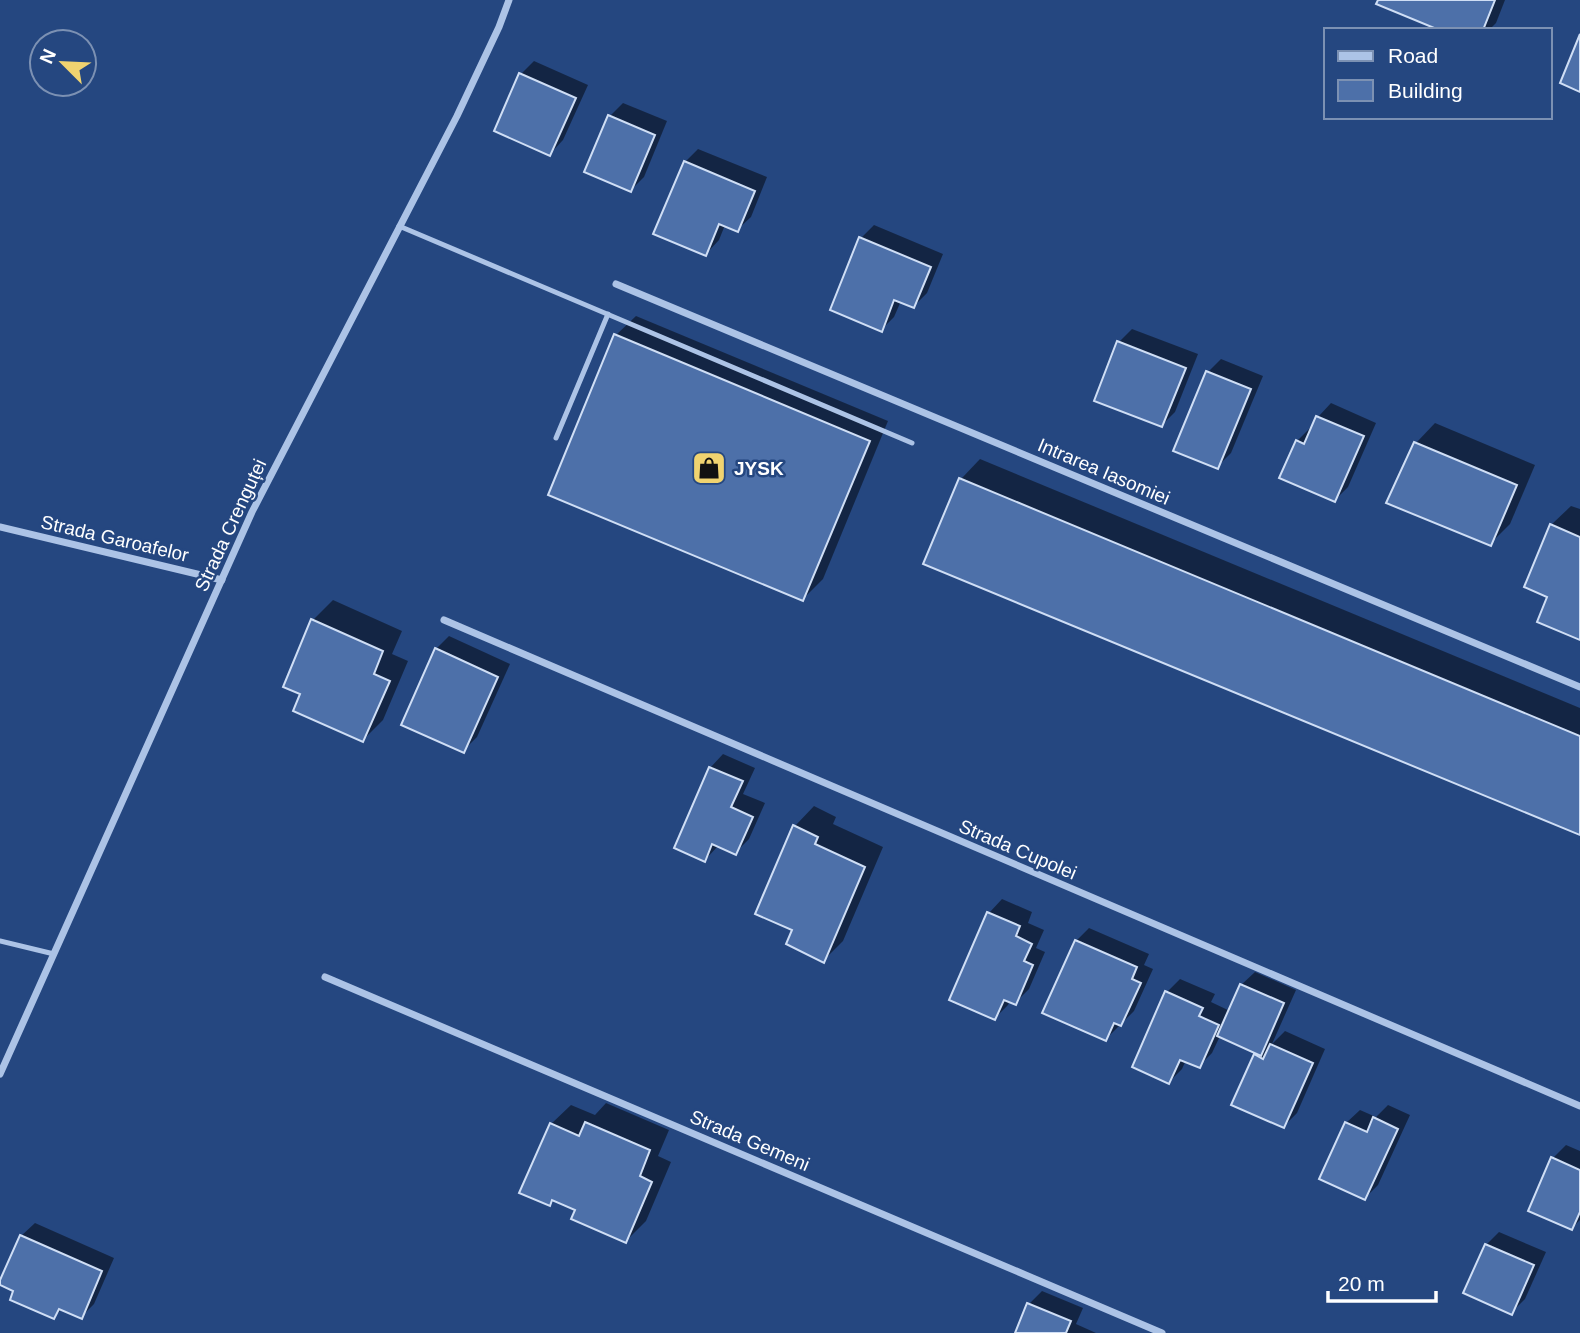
<svg xmlns="http://www.w3.org/2000/svg" width="1580" height="1333" font-family="Helvetica,sans-serif">
<style>
.shadow{fill:#0007}
.building{fill:#4d70a9;stroke:#cfdef5;stroke-width:2}
.lines{fill:none;stroke-linecap:round;stroke-linejoin:round}
.service{stroke:#acc3e6;stroke-width:5}
.minor{stroke:#acc3e6;stroke-width:7}
.labels{text-anchor:middle;stroke-width:5;stroke-linejoin:round;paint-order:stroke}
.poi-label{font-size:19px;font-weight:bold;fill:#fff;stroke:#254780;text-anchor:start}
.street-label{font-size:19px;fill:#fff;stroke:#254780}
</style>
<rect width="100%" height="100%" fill="#254780"/>
<g class="shadow">
<polygon points="1380,0 1505,0 1496,23 1489,30 1444,30"/>
<polygon points="534,61 588,85 563,140 550,154 521,74"/>
<polygon points="623,103 667,121 644,177 631,190 610,116"/>
<polygon points="698,149 767,177 751,217 737,230 725,225 719,240 706,254 685,162"/>
<polygon points="874,225 943,254 927,293 914,306 901,301 894,317 881,330 861,238"/>
<polygon points="636,316 888,421 823,579 803,599 616,335"/>
<polygon points="1132,329 1198,354 1175,412 1162,425 1119,342"/>
<polygon points="1221,359 1263,376 1231,453 1217,467 1208,372"/>
<polygon points="1331,403 1376,423 1348,487 1335,500 1297,441 1310,428 1312,429 1318,417"/>
<polygon points="1435,423 1535,465 1510,524 1490,544 1389,502 1416,443"/>
<polygon points="980,459 1580,708 1580,834 961,479"/>
<polygon points="1571,506 1580,509 1580,638 1550,596 1551,525"/>
<polygon points="333,600 402,631 392,654 408,661 383,720 363,740 302,693 313,620"/>
<polygon points="449,636 510,664 477,737 464,750 436,649"/>
<polygon points="723,754 755,768 743,794 765,803 749,839 736,852 718,846 705,860 676,847 710,768"/>
<polygon points="814,806 836,817 833,824 883,847 843,941 823,961 794,929 795,826"/>
<polygon points="1002,899 1032,912 1028,923 1044,930 1036,948 1045,952 1029,989 1015,1003 1010,1000 1008,1005 995,1018 951,999 989,913"/>
<polygon points="1089,928 1149,954 1144,965 1153,969 1134,1011 1106,1039 1076,941"/>
<polygon points="1255,972 1296,990 1272,1044 1285,1031 1325,1049 1297,1113 1284,1126 1255,1055 1258,1053 1220,1036 1212,1053 1199,1066 1186,1060 1182,1069 1169,1082 1167,992 1180,979 1215,994 1211,1002 1230,1011 1241,985"/>
<polygon points="606,1103 669,1130 658,1156 671,1162 646,1221 626,1241 578,1209 554,1199 549,1204 551,1124 571,1105 595,1115"/>
<polygon points="1388,1105 1410,1115 1378,1185 1365,1198 1346,1123 1360,1110 1376,1117"/>
<polygon points="1566,1145 1580,1151 1580,1220 1572,1228 1553,1158"/>
<polygon points="35,1223 114,1258 94,1304 81,1317 63,1308 54,1317 21,1236"/>
<polygon points="1499,1232 1546,1252 1525,1299 1512,1312 1486,1245"/>
<polygon points="1042,1291 1083,1308 1076,1324 1096,1333 1017,1333 1029,1304"/>
</g>
<g class="building">
<polygon points="1378,0 1495,0 1483,30 1439,30 1376,4"/>
<polygon points="1580,34 1580,92 1560,83"/>
<polygon points="519,73 576,98 550,156 494,131"/>
<polygon points="608,115 655,135 631,192 584,172"/>
<polygon points="684,161 755,191 738,232 719,224 706,256 653,234"/>
<polygon points="859,237 931,267 914,308 894,300 882,332 830,310"/>
<polygon points="614,334 870,441 803,601 548,495"/>
<polygon points="1117,341 1186,368 1162,427 1094,401"/>
<polygon points="1206,371 1251,389 1218,469 1173,451"/>
<polygon points="1316,416 1364,436 1335,502 1279,478 1296,440 1304,444"/>
<polygon points="1414,442 1517,485 1491,546 1386,503"/>
<polygon points="959,478 1580,736 1580,835 923,564"/>
<polygon points="1550,524 1580,537 1580,640 1537,622 1547,597 1524,587"/>
<polygon points="311,619 383,651 374,674 390,681 363,742 293,711 300,694 283,687"/>
<polygon points="435,648 498,677 464,753 401,725"/>
<polygon points="709,767 743,781 731,807 753,817 736,855 712,844 705,862 674,848"/>
<polygon points="793,825 818,837 815,844 865,867 824,963 786,944 792,930 755,914"/>
<polygon points="987,912 1020,926 1016,936 1032,944 1024,961 1033,965 1016,1005 1004,1000 995,1020 949,1000"/>
<polygon points="1075,940 1137,967 1132,979 1141,983 1121,1026 1114,1023 1106,1041 1042,1013"/>
<polygon points="1240,984 1284,1003 1261,1056 1217,1036"/>
<polygon points="1165,991 1203,1008 1199,1016 1219,1025 1200,1068 1180,1060 1169,1084 1132,1067"/>
<polygon points="1270,1044 1313,1063 1284,1128 1231,1105 1254,1054 1263,1059"/>
<polygon points="1373,1117 1398,1129 1365,1200 1319,1179 1345,1122 1367,1132"/>
<polygon points="585,1122 650,1150 640,1176 652,1182 626,1243 571,1219 575,1210 552,1200 550,1206 519,1193 550,1123 579,1136"/>
<polygon points="1551,1157 1580,1170 1580,1212 1572,1230 1528,1211"/>
<polygon points="20,1235 102,1271 82,1319 59,1309 54,1319 10,1300 13,1291 0,1285 0,1280"/>
<polygon points="1485,1244 1534,1265 1512,1315 1463,1293"/>
<polygon points="1027,1303 1071,1321 1066,1333 1015,1333"/>
</g>
<g class="lines">
<g class="service">
<polyline points="399,226 912,443"/>
<polyline points="556,438 608,314"/>
<polyline points="0,941 54,954"/>
</g>
<g class="minor">
<polyline points="616,284 1580,687"/>
<polyline points="0,527 222,580"/>
<polyline points="444,620 1580,1106"/>
<polyline points="325,977 1162,1333"/>
<polyline points="0,1074 252,512 457,116 499,27 509,0"/>
</g>
</g>
<defs>
<g id="shop-square" transform="scale(1.75)"><rect x="-9" y="-9" width="18" height="18" rx="4" fill="#f0d370" stroke="#254780"/><path d="M-5-2.5h2.3a2.7 3.5 0 0 1 5.4 0H5L5.5 6h-11ZM-1.5-2.5h3a1.5 2.3 0 0 0-3 0Z" fill="#111"/></g>
</defs>
<g fill-rule="evenodd">
<use href="#shop-square" x="709" y="468"/>
</g>
<g class="labels">
<g class="poi-label">
<text x="734" y="475">JYSK</text>
</g>
<g class="street-label">
<text transform="translate(1104 471) rotate(23)" y="7">Intrarea Iasomiei</text>
<text transform="translate(230 525) rotate(-65)" y="7">Strada Crenguței</text>
<text transform="translate(115 538) rotate(13)" y="7">Strada Garoafelor</text>
<text transform="translate(1018 849) rotate(23)" y="7">Strada Cupolei</text>
<text transform="translate(750 1140) rotate(23)" y="7">Strada Gemeni</text>
</g>
</g>
<rect x="1324" y="28" width="228" height="91" fill="#254780" stroke="#7c91b3" stroke-width="2"/>
<rect x="1338" y="51" width="35" height="10" fill="#acc3e6" stroke="#7c91b3" stroke-width="2"/>
<text x="1388" y="63" font-size="21" fill="#ffffff">Road</text>
<rect x="1338" y="80" width="35" height="21" fill="#4d70a9" stroke="#7c91b3" stroke-width="2"/>
<text x="1388" y="98" font-size="21" fill="#ffffff">Building</text>
<g transform="translate(63 63) rotate(294)"><circle r="33" fill="#254780" stroke="#7c91b3" stroke-width="2"/>
<path d="M0-5L12 26L0 18L-12 26Z" fill="#f0d370"/>
<text y="-10" font-size="19" font-weight="bold" text-anchor="middle" fill="#ffffff">N</text>
</g>
<path d="M1328 1291v10h108v-10" fill="none" stroke="#ffffff" stroke-width="3.5"/>
<text x="1338" y="1291" font-size="21" fill="#ffffff" stroke="#254780" stroke-width="5" paint-order="stroke">20 m</text>
</svg>
